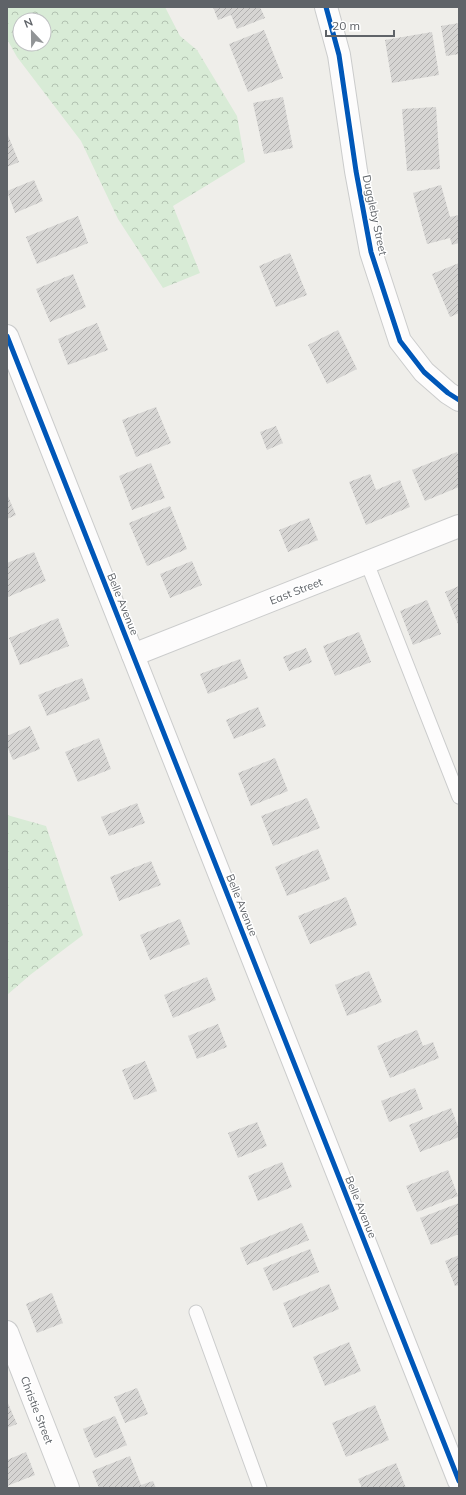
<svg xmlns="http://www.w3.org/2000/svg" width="466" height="1495" font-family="Mulish,sans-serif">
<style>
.forest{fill:url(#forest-crowns);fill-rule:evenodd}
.building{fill:url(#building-hatch)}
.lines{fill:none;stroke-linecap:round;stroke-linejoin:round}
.lane-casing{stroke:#cbcccc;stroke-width:15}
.street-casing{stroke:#cbcccc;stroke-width:24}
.lane{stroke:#fdfcfc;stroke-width:13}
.street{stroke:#fdfcfc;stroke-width:22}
.cycleway-casing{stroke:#fff;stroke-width:8}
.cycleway{stroke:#0057b8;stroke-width:5}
.labels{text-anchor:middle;stroke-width:3;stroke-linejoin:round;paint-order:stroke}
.street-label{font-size:11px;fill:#5f6368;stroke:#fff}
</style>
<defs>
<pattern id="forest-crowns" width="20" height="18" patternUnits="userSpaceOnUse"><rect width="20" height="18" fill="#d8ebd6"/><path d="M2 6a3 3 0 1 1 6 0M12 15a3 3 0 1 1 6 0" fill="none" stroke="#b2c2b1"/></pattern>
<pattern id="building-hatch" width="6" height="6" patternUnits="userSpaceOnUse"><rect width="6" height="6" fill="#d6d5d3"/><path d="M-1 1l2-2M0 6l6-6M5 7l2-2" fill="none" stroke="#b1b0af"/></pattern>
</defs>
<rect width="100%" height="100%" fill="#efeeea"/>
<g class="forest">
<path d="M7 7H165L180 36 197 50 237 116 245 162 173 206 200 273 163 288 118 219 81 141 17 57 7 39ZM20 20H44V44H20Z"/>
<polygon points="7,815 46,826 83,935 30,975 7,995"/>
</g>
<g class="building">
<polygon points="213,7 260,7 265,18 237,29 231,15 218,20"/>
<polygon points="459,23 459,54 446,56 441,26"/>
<polygon points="264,30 283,78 248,92 229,44"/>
<polygon points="432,32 439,75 392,83 385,40"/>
<polygon points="283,97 293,148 264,154 253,103"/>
<polygon points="436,107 440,169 407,171 402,109"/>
<polygon points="7,133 19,162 7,167"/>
<polygon points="34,180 43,201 15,213 7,191"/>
<polygon points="441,185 450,217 459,215 459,243 452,245 450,238 427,244 413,193"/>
<polygon points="78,216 88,243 37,264 26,237"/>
<polygon points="290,253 307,295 276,307 259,266"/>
<polygon points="459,263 459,313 450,317 432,274"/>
<polygon points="73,274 86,307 50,322 36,289"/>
<polygon points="97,323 108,350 68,365 58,339"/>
<polygon points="338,330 357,369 327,384 308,345"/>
<polygon points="156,407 171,443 136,457 122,420"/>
<polygon points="276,426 283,443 267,450 260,432"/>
<polygon points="457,452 459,457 459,487 425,501 412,470"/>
<polygon points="151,463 165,498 132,510 119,476"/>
<polygon points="370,474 376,490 400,480 410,507 366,525 349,482"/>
<polygon points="7,494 16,515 7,519"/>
<polygon points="170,506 187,549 147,566 129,523"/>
<polygon points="309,518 318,540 288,552 279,530"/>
<polygon points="34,552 46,581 8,597 7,594 7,563"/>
<polygon points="192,561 202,585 170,598 160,574"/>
<polygon points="459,586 459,623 458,624 445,592"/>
<polygon points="427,600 441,634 413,645 400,611"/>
<polygon points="58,618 69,646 20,665 9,638"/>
<polygon points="359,632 371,662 335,676 323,646"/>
<polygon points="306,648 312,662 289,671 283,657"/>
<polygon points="240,659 248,678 208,694 200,674"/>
<polygon points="82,678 90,699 47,716 38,695"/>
<polygon points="258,707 266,726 234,739 226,720"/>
<polygon points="30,726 40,749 13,760 7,746 7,736"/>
<polygon points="99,738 111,769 78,782 65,752"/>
<polygon points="275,758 288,791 251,806 238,773"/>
<polygon points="307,798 320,828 273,846 261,816"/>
<polygon points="137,803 145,823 109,836 101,817"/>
<polygon points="318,849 330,879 287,896 275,867"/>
<polygon points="151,861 161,885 119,901 110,877"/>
<polygon points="346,897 357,925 310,944 298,916"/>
<polygon points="180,919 190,944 150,960 140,935"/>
<polygon points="369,971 382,1002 347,1016 335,985"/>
<polygon points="207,977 216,1000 173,1018 164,995"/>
<polygon points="218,1024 227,1047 197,1059 188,1036"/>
<polygon points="417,1030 423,1046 433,1042 439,1058 390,1078 377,1046"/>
<polygon points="145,1061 157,1091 134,1100 122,1070"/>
<polygon points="415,1088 423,1109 389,1122 381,1101"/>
<polygon points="451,1108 459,1129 459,1137 420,1152 409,1125"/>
<polygon points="257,1122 267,1146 238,1158 228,1133"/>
<polygon points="282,1162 292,1187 258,1201 248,1176"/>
<polygon points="448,1170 458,1196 417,1212 406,1186"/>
<polygon points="459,1203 459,1234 431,1245 420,1218"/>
<polygon points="302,1223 309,1240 247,1265 240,1248"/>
<polygon points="310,1249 319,1272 273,1291 263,1268"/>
<polygon points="459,1255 459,1285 455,1286 445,1261"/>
<polygon points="329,1284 339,1309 293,1328 283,1303"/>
<polygon points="52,1293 63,1323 37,1333 26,1304"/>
<polygon points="349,1342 361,1371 325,1386 313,1357"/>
<polygon points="137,1388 148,1414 125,1423 114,1397"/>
<polygon points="7,1401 17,1424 7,1428"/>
<polygon points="375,1405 389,1440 346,1457 332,1423"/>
<polygon points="115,1416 127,1445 95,1458 83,1429"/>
<polygon points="26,1452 35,1475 7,1486 7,1460"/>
<polygon points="130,1456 141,1485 153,1481 156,1488 99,1488 92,1471"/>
<polygon points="396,1463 406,1488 362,1488 358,1479"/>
</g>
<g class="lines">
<g class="lane-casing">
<g id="lane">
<polyline points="367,563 459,797"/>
<polyline points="196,1312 260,1488"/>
</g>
</g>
<g class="street-casing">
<g id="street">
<polyline points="326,7 339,55 356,171 371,252 400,341 424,372 448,393 459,400"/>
<polyline points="7,336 459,1481"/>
<polyline points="133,655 459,526"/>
<polyline points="7,1332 68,1488"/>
</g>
</g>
<use href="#lane" class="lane"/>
<use href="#street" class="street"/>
<g class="cycleway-casing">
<g id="cycleway">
<polyline points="326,7 339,55 356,171 371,252 400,341 424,372 448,393 459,400"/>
<polyline points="7,336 459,1481"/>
</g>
</g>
<use href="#cycleway" class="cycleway"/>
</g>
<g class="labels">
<g class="street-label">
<text transform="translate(375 215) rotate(78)" y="4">Duggleby Street</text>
<text transform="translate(296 591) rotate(-21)" y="4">East Street</text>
<text transform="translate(123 604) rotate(68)" y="4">Belle Avenue</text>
<text transform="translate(242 905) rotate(68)" y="4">Belle Avenue</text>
<text transform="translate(361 1207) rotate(68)" y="4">Belle Avenue</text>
<text transform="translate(37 1410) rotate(69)" y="4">Christie Street</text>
</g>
</g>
<rect width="466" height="1495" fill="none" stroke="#5f6368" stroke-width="16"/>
<g transform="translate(32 32) rotate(338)"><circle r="19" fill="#ffffff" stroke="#bfc1c3"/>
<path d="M0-3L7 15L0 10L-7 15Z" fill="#919496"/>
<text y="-6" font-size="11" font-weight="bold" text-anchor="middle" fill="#5f6368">N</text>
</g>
<path d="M326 30v6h68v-6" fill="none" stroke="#5f6368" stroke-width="2"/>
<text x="332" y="30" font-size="12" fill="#5f6368" stroke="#ffffff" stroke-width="3" paint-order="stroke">20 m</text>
</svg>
